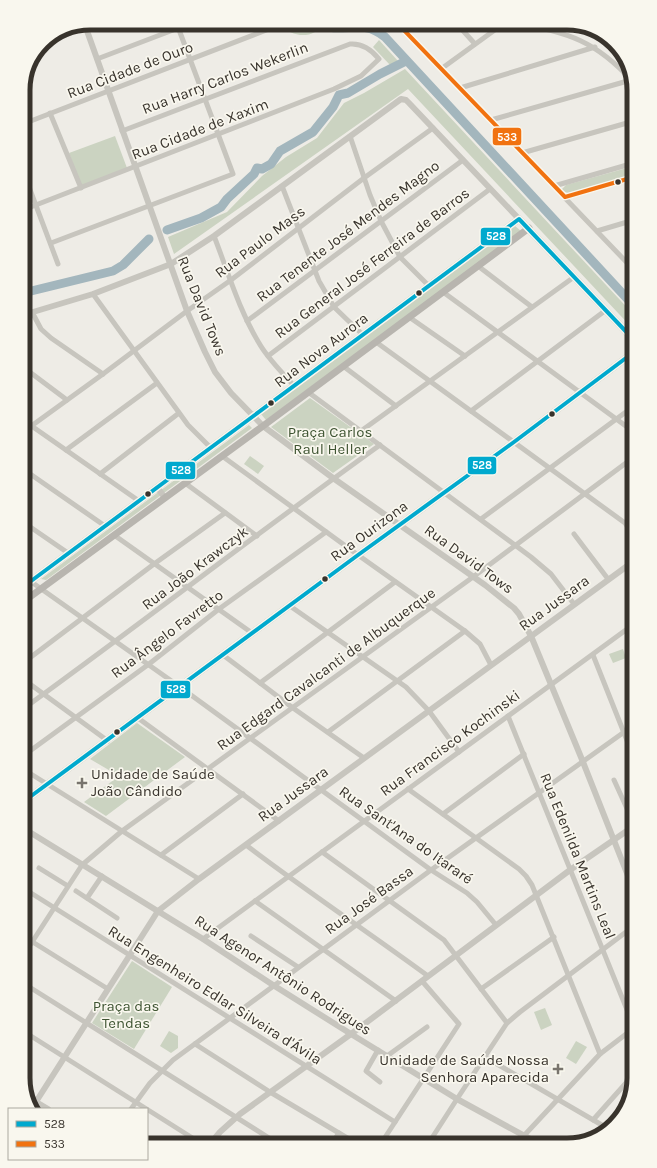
<svg xmlns="http://www.w3.org/2000/svg" width="657" height="1168" font-family="Karla,sans-serif">
<style>
.green{fill:#cbd3c1}
.lines{fill:none;stroke-linecap:round;stroke-linejoin:round}
.river{stroke:#a3b6bd;stroke-width:9}
.minor{stroke:#c7c5be;stroke-width:5}
.tertiary{stroke:#c7c5be;stroke-width:6}
.secondary{stroke:#b8b5af;stroke-width:7}
.bus-1-casing{stroke:#f9f7ee;stroke-width:7}
.bus-2-casing{stroke:#f9f7ee;stroke-width:7}
.bus-1{stroke:#00a9ce;stroke-width:4}
.bus-2{stroke:#f17210;stroke-width:4}
.bus-dot{fill:#38332c;stroke:#f9f7ee;stroke-width:1.5}
.poi-dot{fill:#78746d;stroke:#f9f7ee;stroke-width:1.5}
.labels{text-anchor:middle;stroke-width:3.5;stroke-linejoin:round;paint-order:stroke}
.street-label{font-size:15px;fill:#38332c;stroke:#f9f7ee}
.park-label{font-size:15px;fill:#3e5432;stroke:#f9f7ee}
.poi-label{font-size:15px;fill:#38332c;stroke:#f9f7ee;text-anchor:start}
.rim{fill:none;stroke:#38332c;stroke-width:5}
.line-badge{stroke:#f9f7ee;stroke-width:1.5}
.badge-label{font-size:11px;text-anchor:middle;font-weight:bold;fill:#fff}
</style>
<rect width="100%" height="100%" fill="#eeece6"/>
<g class="green">
<path d="M279 26H306L315 32C302 39 290 33 279 26Z"/>
<polygon points="379,40 398,61 390,65 373,47"/>
<polygon points="405,69 634,315 634,330 408,89 174,254 168,237 227,212 262,176 286,157 317,138 344,103 364,93"/>
<polygon points="115,136 127,168 81,186 69,153"/>
<polygon points="634,166 634,174 568,193 562,191 562,189 566,185"/>
<polygon points="515,226 521,231 266,420 261,414"/>
<polygon points="310,398 374,444 333,473 271,427"/>
<polygon points="249,425 252,428 46,580 41,579"/>
<polygon points="250,456 264,466 258,474 244,464"/>
<polygon points="623,649 626,658 613,663 609,654"/>
<polygon points="137,723 185,757 106,816 84,802 119,776 90,759"/>
<polygon points="132,961 172,987 134,1049 92,1023"/>
<polygon points="545,1008 552,1025 541,1030 534,1012"/>
<polygon points="169,1031 178,1036 178,1048 171,1053 160,1046"/>
<polygon points="576,1041 587,1047 576,1064 566,1058"/>
</g>
<g class="lines">
<g class="river">
<path d="M323 26C346 33 362 18 385 37L634 306"/>
<polyline points="167,230 201,218 221,207 227,199 254,174 257,168 262,169 271,164 280,151 313,132 333,107 339,95 348,93 380,74 406,61"/>
<polyline points="23,293 113,271 123,265 149,239"/>
</g>
<g class="minor">
<polyline points="457,24 475,44"/>
<path d="M516 24C567 31 597 42 632 81"/>
<polyline points="399,25 634,270"/>
<polyline points="41,45 83,28"/>
<polyline points="97,59 181,27"/>
<polyline points="441,69 503,24"/>
<polyline points="23,88 26,96"/>
<polyline points="460,88 595,47"/>
<polyline points="50,113 81,188"/>
<polyline points="491,120 631,80"/>
<polyline points="23,124 269,29"/>
<polyline points="350,136 370,195 381,221 400,257 429,286"/>
<polyline points="522,153 634,121"/>
<polyline points="23,171 58,264"/>
<polyline points="282,186 319,281 334,307 363,335"/>
<polyline points="554,186 634,163"/>
<polyline points="565,197 634,177"/>
<path d="M23 210 334 89 361 76 379 59C371 49 362 43 350 44L122 131"/>
<polyline points="597,231 634,220"/>
<path d="M214 236C228 272 239 310 259 343 268 359 282 372 294 386"/>
<polyline points="51,243 233,174 178,27"/>
<polyline points="478,266 532,307"/>
<polyline points="443,292 634,432"/>
<polyline points="93,294 188,425 211,448"/>
<polyline points="32,312 41,329 51,338 103,374"/>
<polyline points="409,317 465,356"/>
<polyline points="247,321 463,160"/>
<polyline points="376,342 625,523 634,537"/>
<polyline points="268,356 490,189"/>
<polyline points="343,366 396,406"/>
<polyline points="23,367 67,400"/>
<polyline points="308,392 531,557 551,574 574,604"/>
<polyline points="471,411 606,310"/>
<polyline points="23,420 139,501"/>
<polyline points="361,431 574,277"/>
<polyline points="23,432 103,374 187,311 231,280 364,178 433,128"/>
<polyline points="66,450 157,383"/>
<polyline points="222,456 358,555 465,631 480,644 491,665"/>
<polyline points="23,469 105,526"/>
<polyline points="100,474 179,413"/>
<polyline points="185,483 257,536"/>
<polyline points="481,519 634,406"/>
<polyline points="23,522 68,553"/>
<polyline points="574,534 608,579"/>
<polyline points="114,535 252,633"/>
<polyline points="23,576 180,687 431,870 467,893 477,902 496,925"/>
<polyline points="290,606 406,687 429,711 459,752"/>
<polyline points="223,655 293,708 364,758"/>
<polyline points="593,655 634,758"/>
<polyline points="23,663 154,564 225,513"/>
<polyline points="23,679 108,741"/>
<polyline points="260,683 395,582"/>
<path d="M23 709C143 622 260 531 380 445"/>
<polyline points="508,716 634,1027"/>
<polyline points="138,718 279,821"/>
<polyline points="328,732 465,631"/>
<polyline points="23,756 149,664 219,609 326,532"/>
<polyline points="23,769 199,879"/>
<polyline points="614,780 634,824"/>
<polyline points="408,789 519,869 526,876 532,885 600,1054"/>
<polyline points="443,814 524,754"/>
<path d="M246 845C305 890 368 932 428 976"/>
<polyline points="322,852 444,940 507,1023"/>
<polyline points="161,855 243,794"/>
<polyline points="39,868 68,886"/>
<polyline points="23,888 395,1122"/>
<polyline points="76,891 117,918"/>
<polyline points="87,898 102,876"/>
<polyline points="255,901 396,1001"/>
<polyline points="23,936 108,989"/>
<polyline points="251,936 298,967"/>
<polyline points="203,939 634,624"/>
<polyline points="23,956 82,865 122,831 473,577 634,457"/>
<polyline points="23,983 277,1143"/>
<polyline points="481,989 554,937"/>
<polyline points="23,1031 202,1144"/>
<polyline points="195,1044 270,1092 354,1142"/>
<polyline points="378,1050 366,1071 380,1082"/>
<polyline points="387,1056 427,1027"/>
<polyline points="485,1057 607,1128"/>
<polyline points="131,1109 150,1083 173,1060 431,870 634,725"/>
<polyline points="593,1120 634,1074"/>
<polyline points="430,1141 457,1099 507,1023 520,1012 634,926"/>
<polyline points="519,1141 600,1054 634,1028"/>
<polyline points="333,1142 339,1133"/>
<polyline points="382,1142 459,1024 422,981"/>
</g>
<g class="tertiary">
<polyline points="86,28 187,311 205,352 215,372 231,393 263,426 333,478 485,585 514,608 519,614 531,636 583,762 634,891"/>
<polyline points="23,315 93,294 171,264 214,236 401,99 406,100 409,103 519,219"/>
<polyline points="157,487 165,498"/>
<polyline points="23,828 203,939 273,985 351,1034 457,1099 532,1140"/>
<polyline points="26,1096 48,1109"/>
<polyline points="32,1108 158,911 199,879 634,561"/>
<polyline points="210,1144 220,1132 240,1114 351,1034 570,870 634,826"/>
</g>
<g class="secondary">
<polyline points="23,587 519,219 634,340"/>
<polyline points="23,602 263,426 529,228"/>
<polyline points="23,802 358,555 514,442 634,352"/>
</g>
<g class="bus-1-casing">
<g id="bus-1">
<polyline points="23,587 519,219 634,340"/>
<polyline points="23,802 358,555 514,442 634,352"/>
</g>
</g>
<g class="bus-2-casing">
<polyline id="bus-2" points="399,25 565,197 634,177"/>
</g>
<use href="#bus-1" class="bus-1"/>
<use href="#bus-2" class="bus-2"/>
</g>
<g class="bus-dot">
<circle cx="618" cy="182" r="3.5"/>
<circle cx="419" cy="293" r="3.5"/>
<circle cx="271" cy="403" r="3.5"/>
<circle cx="552" cy="414" r="3.5"/>
<circle cx="148" cy="494" r="3.5"/>
<circle cx="325" cy="579" r="3.5"/>
<circle cx="117" cy="732" r="3.5"/>
</g>
<g class="poi-dot">
<path d="M80 777h4v4h4v4h-4v4h-4v-4h-4v-4h4z"/>
<path d="M556 1063h4v4h4v4h-4v4h-4v-4h-4v-4h4z"/>
</g>
<g class="labels">
<g class="street-label">
<text transform="translate(130 70) rotate(-21)" y="5">Rua Cidade de Ouro</text>
<text transform="translate(225 78) rotate(-21)" y="5">Rua Harry Carlos Wekerlin</text>
<text transform="translate(200 129) rotate(-21)" y="5">Rua Cidade de Xaxim</text>
<text transform="translate(348 231) rotate(-37)" y="5">Rua Tenente José Mendes Magno</text>
<text transform="translate(260 242) rotate(-37)" y="5">Rua Paulo Mass</text>
<text transform="translate(372 263) rotate(-37)" y="5">Rua General José Ferreira de Barros</text>
<text transform="translate(202 306) rotate(68)" y="5">Rua David Tows</text>
<text transform="translate(321 350) rotate(-37)" y="5">Rua Nova Aurora</text>
<text transform="translate(369 531) rotate(-36)" y="5">Rua Ourizona</text>
<text transform="translate(469 559) rotate(36)" y="5">Rua David Tows</text>
<text transform="translate(195 568) rotate(-37)" y="5">Rua João Krawczyk</text>
<text transform="translate(554 603) rotate(-36)" y="5">Rua Jussara</text>
<text transform="translate(167 634) rotate(-37)" y="5">Rua Ângelo Favretto</text>
<text transform="translate(326 669) rotate(-36)" y="5">Rua Edgard Cavalcanti de Albuquerque</text>
<text transform="translate(450 743) rotate(-36)" y="5">Rua Francisco Kochinski</text>
<text transform="translate(293 794) rotate(-36)" y="5">Rua Jussara</text>
<text transform="translate(406 835) rotate(35)" y="5">Rua Sant'Ana do Itararé</text>
<text transform="translate(578 856) rotate(68)" y="5">Rua Edenilda Martins Leal</text>
<text transform="translate(369 900) rotate(-36)" y="5">Rua José Bassa</text>
<text transform="translate(283 975) rotate(33)" y="5">Rua Agenor Antônio Rodrigues</text>
<text transform="translate(215 995) rotate(32)" y="5">Rua Engenheiro Edlar Silveira d'Ávila</text>
</g>
<g class="park-label">
<text x="330" y="437">Praça Carlos<tspan x="330" dy="17">Raul Heller</tspan></text>
<text x="126" y="1011">Praça das<tspan x="126" dy="17">Tendas</tspan></text>
</g>
<g class="poi-label">
<text x="91" y="779">Unidade de Saúde<tspan x="91" dy="17">João Cândido</tspan></text>
<text x="549" y="1065" text-anchor="end">Unidade de Saúde Nossa<tspan x="549" dy="17">Senhora Aparecida</tspan></text>
</g>
</g>
<path d="M0 0H657V1168H0ZM90 30H567A60 60 0 0 1 627 90V1078A60 60 0 0 1 567 1138H90A60 60 0 0 1 30 1078V90A60 60 0 0 1 90 30Z" fill="#f9f7ee" fill-rule="evenodd"/>
<path class="rim" d="M90 30H567A60 60 0 0 1 627 90V1078A60 60 0 0 1 567 1138H90A60 60 0 0 1 30 1078V90A60 60 0 0 1 90 30Z"/>
<g class="line-badge">
<rect x="492" y="127" width="30" height="19" rx="4" fill="#f17210"/>
<rect x="480" y="227" width="31" height="19" rx="4" fill="#00a9ce"/>
<rect x="467" y="456" width="30" height="19" rx="4" fill="#00a9ce"/>
<rect x="165" y="461" width="31" height="19" rx="4" fill="#00a9ce"/>
<rect x="160" y="680" width="31" height="19" rx="4" fill="#00a9ce"/>
</g>
<g class="badge-label">
<text x="507" y="141">533</text>
<text x="496" y="240">528</text>
<text x="482" y="469">528</text>
<text x="181" y="474">528</text>
<text x="176" y="693">528</text>
</g>
<rect x="8" y="1108" width="140" height="52" fill="#f9f7ee" stroke="#aca9a0"/>
<rect x="16" y="1121" width="20" height="6" fill="#00a9ce" stroke="#aca9a0"/>
<text x="44" y="1128" font-size="12" fill="#38332c">528</text>
<rect x="16" y="1141" width="20" height="6" fill="#f17210" stroke="#aca9a0"/>
<text x="44" y="1148" font-size="12" fill="#38332c">533</text>
</svg>
